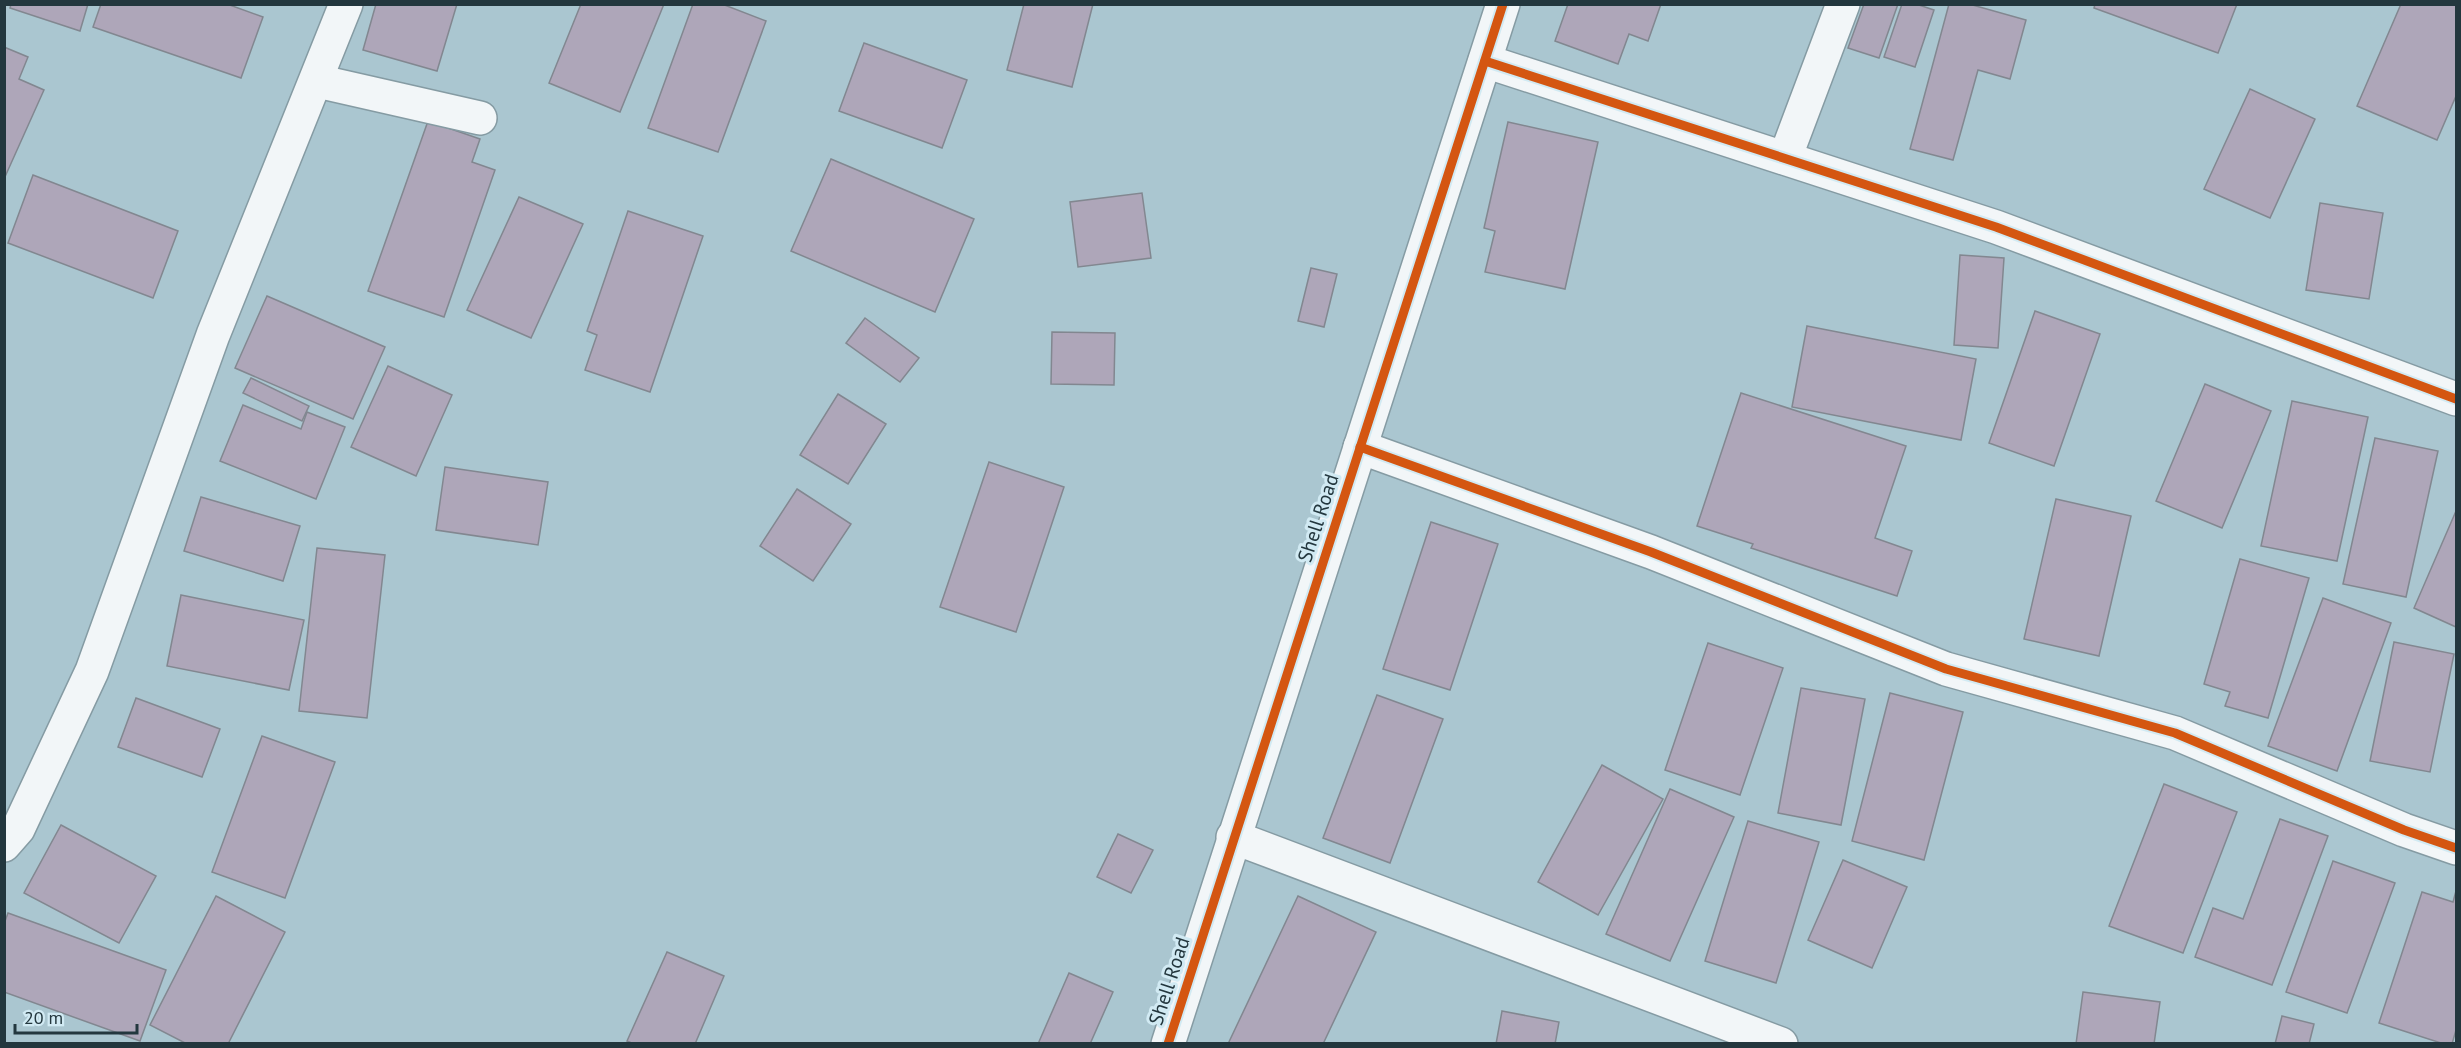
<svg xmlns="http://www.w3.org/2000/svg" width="2461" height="1048" font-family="'PT Sans',sans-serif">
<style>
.building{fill:#aea6b9;stroke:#828790;stroke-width:1.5}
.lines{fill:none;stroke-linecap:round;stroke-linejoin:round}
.street-casing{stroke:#859ba3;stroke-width:36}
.street{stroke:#f2f6f8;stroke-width:33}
.cycleway-casing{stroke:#d1eaf3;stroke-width:13}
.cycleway{stroke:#d45611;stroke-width:9}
.labels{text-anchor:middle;stroke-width:6;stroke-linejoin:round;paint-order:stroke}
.street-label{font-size:20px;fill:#23373e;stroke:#d1eaf3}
</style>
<rect width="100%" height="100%" fill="#aac6d0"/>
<g class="building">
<polygon points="11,4 88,4 80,31 10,8"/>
<polygon points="101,4 227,4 263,17 241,78 93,27"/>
<polygon points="376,4 457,4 437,71 363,50"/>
<polygon points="581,4 664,4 620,112 549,83"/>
<polygon points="693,4 722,4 766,21 718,152 648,128"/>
<polygon points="1024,4 1093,4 1072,87 1007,70"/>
<polygon points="1568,4 1661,4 1648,41 1629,34 1618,64 1555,41"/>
<polygon points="1864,4 1898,4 1879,58 1848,48"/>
<polygon points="1902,4 1916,4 1934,10 1915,67 1884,57"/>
<polygon points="1949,4 1969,4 2026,20 2010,79 1978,70 1953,160 1910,149"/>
<polygon points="2095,4 2237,4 2218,53 2094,8"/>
<polygon points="2401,4 2456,4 2456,96 2437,140 2357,106"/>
<polygon points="864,43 967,80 942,148 839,111"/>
<polygon points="4,47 28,57 19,79 44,90 4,179"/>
<polygon points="2250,89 2315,119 2270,218 2204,189"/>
<polygon points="428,121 480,139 472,162 495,170 444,317 368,291"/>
<polygon points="1508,122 1598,142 1565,289 1485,272 1495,231 1484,228"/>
<polygon points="831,159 974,219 935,312 791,251"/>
<polygon points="33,175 178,231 153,298 8,243"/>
<polygon points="1142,193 1151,258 1078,267 1070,202"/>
<polygon points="519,197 583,224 531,338 467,310"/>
<polygon points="2320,203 2383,213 2369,299 2306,290"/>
<polygon points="628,211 703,236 650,392 585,370 597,335 587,331"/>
<polygon points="1960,255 2004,258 1998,348 1954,345"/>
<polygon points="1311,268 1337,274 1324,327 1298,321"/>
<polygon points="267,296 385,347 353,419 235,368"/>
<polygon points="2035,311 2100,334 2054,466 1989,443"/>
<polygon points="865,318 919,358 900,382 846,343"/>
<polygon points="1807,326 1976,359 1961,440 1792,407"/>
<polygon points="1052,332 1115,333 1114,385 1051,384"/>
<polygon points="388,366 452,395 416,476 351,447"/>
<polygon points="251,378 309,406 302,421 243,393"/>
<polygon points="2205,384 2271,411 2222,528 2156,501"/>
<polygon points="1741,393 1906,446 1875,538 1912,551 1897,596 1751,548 1753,544 1697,526"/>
<polygon points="838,394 886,424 848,484 800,455"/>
<polygon points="2292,401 2368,417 2337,561 2261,546"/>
<polygon points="243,405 301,429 307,412 345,427 316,499 220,461"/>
<polygon points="2375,438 2438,451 2406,597 2343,584"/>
<polygon points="989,462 1064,487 1016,632 940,607"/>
<polygon points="445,467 548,482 538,545 436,530"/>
<polygon points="797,489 851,524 813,581 760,546"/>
<polygon points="201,497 300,526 283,581 184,551"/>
<polygon points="2056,499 2131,516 2099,656 2024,639"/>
<polygon points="2456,511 2456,627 2414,608"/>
<polygon points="1431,522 1498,544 1450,690 1383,669"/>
<polygon points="317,548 385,555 367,718 299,711"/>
<polygon points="2240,559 2309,578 2268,718 2225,706 2230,692 2204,684"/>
<polygon points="181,595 304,620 289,690 167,666"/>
<polygon points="2323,598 2391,623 2337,771 2268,746"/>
<polygon points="2394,642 2454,654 2430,772 2370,761"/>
<polygon points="1708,643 1783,668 1740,795 1665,770"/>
<polygon points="1801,688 1865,699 1841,825 1778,813"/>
<polygon points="1890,693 1963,712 1924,860 1852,841"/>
<polygon points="1377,695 1443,719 1390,863 1323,838"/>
<polygon points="136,698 220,729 202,777 118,747"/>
<polygon points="262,736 335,762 285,898 212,872"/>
<polygon points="1602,765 1663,799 1598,915 1538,882"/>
<polygon points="2164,784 2237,812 2183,953 2109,926"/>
<polygon points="1670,789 1734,817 1670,961 1606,934"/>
<polygon points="2280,819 2328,836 2272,985 2195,957 2213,908 2243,919"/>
<polygon points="1748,821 1819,842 1776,983 1705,961"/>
<polygon points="61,825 156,876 119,943 24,893"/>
<polygon points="1118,834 1153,850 1131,893 1097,877"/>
<polygon points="1843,860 1907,887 1872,968 1808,940"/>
<polygon points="2333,861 2395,883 2347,1013 2286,992"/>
<polygon points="2456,891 2456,1030 2452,1044 2444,1044 2379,1023 2422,892 2453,902"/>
<polygon points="216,896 285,932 228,1044 187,1044 150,1025"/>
<polygon points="1298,896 1376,932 1323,1044 1228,1044"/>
<polygon points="8,913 166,970 140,1041 4,992 4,924"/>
<polygon points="667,952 724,976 695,1044 634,1044 627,1041"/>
<polygon points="1069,973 1113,992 1090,1044 1038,1044"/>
<polygon points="2083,992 2160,1002 2154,1044 2076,1044"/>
<polygon points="1502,1011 1559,1022 1555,1044 1496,1044"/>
<polygon points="2282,1016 2314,1024 2309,1044 2275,1044"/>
</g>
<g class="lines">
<g class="street-casing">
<g id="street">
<polyline points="1485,61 1996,227 2456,399"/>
<polyline points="317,81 480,118"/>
<polyline points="1785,158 1843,4"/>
<polyline points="1360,447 1651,552 1946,669 2175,733 2404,830 2456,848"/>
<polyline points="1233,837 1781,1044"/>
<polyline points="4,845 18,829 92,671 213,335 346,4"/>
<polyline points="1168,1044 1503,4"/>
</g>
</g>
<use href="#street" class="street"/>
<g class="cycleway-casing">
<g id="cycleway">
<polyline points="1485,61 1996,227 2456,399"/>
<polyline points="1360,447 1651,552 1946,669 2175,733 2404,830 2456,848"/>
<polyline points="1168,1044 1503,4"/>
</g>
</g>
<use href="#cycleway" class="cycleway"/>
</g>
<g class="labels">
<g class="street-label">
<text transform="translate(1318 518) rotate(-72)" y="7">Shell Road</text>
<text transform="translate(1169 981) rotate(-72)" y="7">Shell Road</text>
</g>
</g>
<rect width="2461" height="1048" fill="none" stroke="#23373e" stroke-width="12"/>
<path d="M15 1024v9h122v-9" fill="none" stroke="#23373e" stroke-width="3"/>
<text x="24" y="1024" font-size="18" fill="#23373e" stroke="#d1eaf3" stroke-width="4.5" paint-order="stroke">20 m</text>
</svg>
